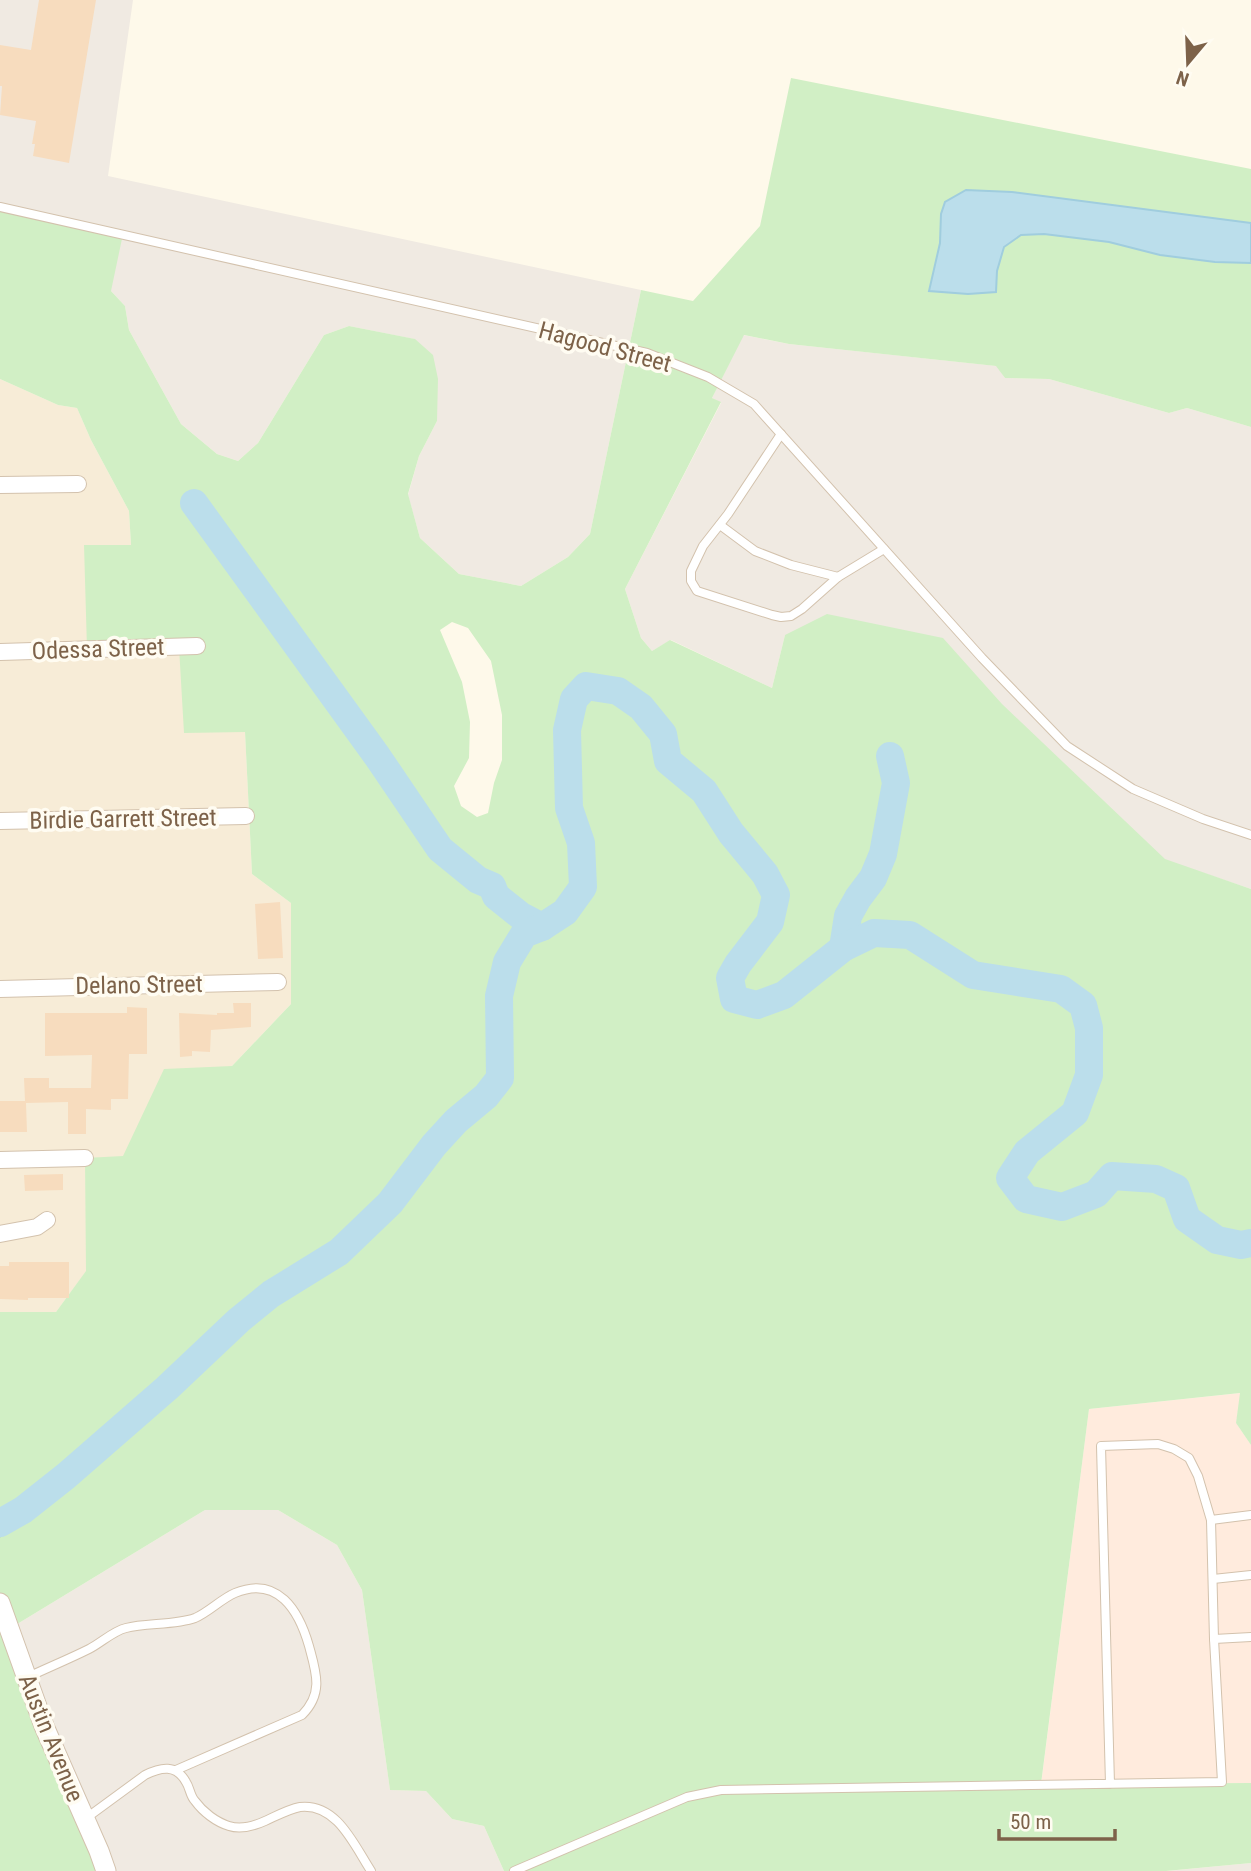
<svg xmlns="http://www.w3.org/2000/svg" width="1251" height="1871" font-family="'Roboto Condensed',sans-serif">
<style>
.residential{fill:#f7ecd7}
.commercial{fill:#ffebdd}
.industrial{fill:#f0eae2}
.green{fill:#d1efc5;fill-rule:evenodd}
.water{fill:#bbdeeb;stroke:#a0cdde;stroke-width:2}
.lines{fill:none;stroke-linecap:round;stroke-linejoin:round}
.stream{stroke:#a0cdde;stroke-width:4.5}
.river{stroke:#bbdeeb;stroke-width:28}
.building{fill:#f7dcbe}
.service-casing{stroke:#d3c2ad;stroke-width:10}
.minor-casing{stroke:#d3c2ad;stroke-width:18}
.tertiary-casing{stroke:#d3c2ad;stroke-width:21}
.service{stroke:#fff;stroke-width:8}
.minor{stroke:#fff;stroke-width:16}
.tertiary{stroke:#fff;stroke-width:19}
.labels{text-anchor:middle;stroke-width:7;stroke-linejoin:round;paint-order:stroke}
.street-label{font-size:24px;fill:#7d6249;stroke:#fffcf2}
</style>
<rect width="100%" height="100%" fill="#fef9ea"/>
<polygon class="residential" points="0,379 58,405 77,408 91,440 129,511 131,545 84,545 180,647 245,732 252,874 291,903 291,1004 232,1066 108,1242 56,1312 0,1312"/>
<polygon class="commercial" points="1241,1393 1236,1423 1251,1445 1251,1783 1041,1785 1089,1409"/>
<g class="industrial">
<polygon points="0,0 133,0 108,176 641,290 590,534 568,557 521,586 459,574 420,538 408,495 419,456 437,421 432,355 414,339 349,326 324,335 258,443 238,461 217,454 181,424 129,330 125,306 111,291 0,207"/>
<polygon points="743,335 789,344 997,366 1005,378 1049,379 1169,413 1187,408 1251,427 1251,889 1165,860 785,635 772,688 671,640 652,651 641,638 625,589 721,403 712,398"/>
<polygon points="205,1510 278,1510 337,1545 362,1590 390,1790 426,1791 452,1819 484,1826 504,1871 106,1871 9,1629"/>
<polygon points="1251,1863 1251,1871 1167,1871"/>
</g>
<path class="green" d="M791 78 1251 169V223L1012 192 966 190 945 202 941 214 940 243 929 291 996 292 997 271 1004 247 1021 235 1044 234 1109 242 1215 262 1251 263V427L1187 408 1169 413 1049 379 1005 378 996 366 789 344 744 335 712 398 721 402 625 589 641 638 652 651 670 640 772 688 785 635 827 614 943 638 1002 704 1165 859 1251 889V1445L1236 1423 1240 1393 1089 1409 1041 1784 1251 1783V1863L1166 1871H504L484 1826 452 1819 426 1791 390 1790 362 1590 337 1545 278 1510H205L9 1629 106 1871H0V1312H56L86 1271 85 1158 123 1156 164 1069 232 1066 291 1004V903L252 874 245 732 184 733 179 647 87 649 84 545H131L129 511 91 440 77 408 58 405 0 379V207L123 234 111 291 125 306 129 330 181 424 217 454 238 461 258 443 324 335 349 326 415 339 433 355 438 379 437 421 419 456 408 494 420 538 459 574 521 586 568 557 590 534 641 290 693 301 760 226ZM452 622 468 628 491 661 502 715V760L494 783 488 813 477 817 461 806 454 786 469 758 470 722 462 682 440 630Z"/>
<polygon class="water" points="966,190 1012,192 1251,223 1251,263 1215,262 1160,255 1109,242 1044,234 1021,235 1004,247 997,271 996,292 968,294 929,291 940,243 941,214 945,202"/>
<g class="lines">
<polyline class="stream" points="0,1535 113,1447 343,1239"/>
<g class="river">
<polyline points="194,503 377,756 440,849 478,880 492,886 496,896 521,916 542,927"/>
<polyline points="843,948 848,916 858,898 873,878 883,854 896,783 890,756"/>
<polyline points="0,1523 23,1510 66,1476 167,1388 239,1320 271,1294 339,1252 390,1203 434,1145 456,1121 486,1096 500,1078 499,996 507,962 524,934 542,927 565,912 583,887 581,843 569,808 567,730 574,699 586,686 618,691 641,707 663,734 668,761 704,791 731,833 765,874 776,895 770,922 738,964 730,978 734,999 757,1005 784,995 843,948 874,933 910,935 973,975 1061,989 1083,1005 1089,1028 1089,1075 1075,1113 1027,1152 1010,1178 1026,1199 1062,1207 1096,1194 1112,1176 1156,1179 1176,1188 1187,1219 1217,1240 1241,1245 1251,1243"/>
</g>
</g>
<g class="building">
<polygon points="39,0 96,0 69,163 33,156 35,144 32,144 36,121 0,115 2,86 0,86 0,45 31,50"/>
<polygon points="280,902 283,958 258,959 255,904"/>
<polygon points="233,1003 251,1003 251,1027 211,1030 210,1052 192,1051 192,1056 180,1057 179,1013 217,1015 217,1013 234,1013"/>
<polygon points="127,1007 147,1008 147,1054 129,1054 128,1099 111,1099 111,1110 86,1109 86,1134 68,1134 68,1102 26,1103 27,1132 0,1132 0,1101 25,1101 24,1078 49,1078 49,1088 91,1088 92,1055 45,1056 45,1013 127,1013"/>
<polygon points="63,1174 63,1190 25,1191 24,1175"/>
<polygon points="9,1262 69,1262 69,1298 28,1298 28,1300 0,1299 0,1266 9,1266"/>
</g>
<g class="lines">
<g class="service-casing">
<g id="service">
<polyline points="0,207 647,353 708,377 754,404 982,658 1067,746 1133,789 1203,819 1251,835"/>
<polyline points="781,434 728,514 703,546 691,571 691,581 697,591 772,615 781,617 791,616 802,609 838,577 884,549"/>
<polyline points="720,525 755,551 791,565 838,577"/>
<polyline points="1211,1520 1251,1515"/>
<polyline points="1213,1579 1251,1575"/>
<polyline points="1214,1639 1251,1637"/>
<path d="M26 1678C47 1668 69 1659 89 1649 101 1643 113 1631 126 1628 146 1623 176 1625 195 1618 209 1612 221 1599 235 1593 278 1575 299 1611 309 1646 316 1672 324 1693 302 1715L176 1770"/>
<path d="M85 1819 145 1775C161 1767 176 1764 186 1782 190 1788 190 1796 195 1801 203 1812 216 1822 229 1826 241 1830 254 1826 265 1821 276 1816 289 1809 300 1807 337 1803 354 1845 371 1871"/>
<polyline points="514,1871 687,1797 721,1790 1222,1782 1214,1639 1211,1520 1198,1476 1189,1458 1174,1449 1158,1444 1101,1446 1110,1784"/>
</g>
</g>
<g class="minor-casing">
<g id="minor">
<polyline points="0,485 78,484"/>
<polyline points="0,652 197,646"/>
<polyline points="0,821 246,816"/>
<polyline points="0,989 278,982"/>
<polyline points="0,1160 85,1158"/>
<polyline points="0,1234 37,1227 47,1220"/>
</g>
</g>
<g class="tertiary-casing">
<polyline id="tertiary" points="0,1603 44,1726 99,1851 106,1871"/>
</g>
<use href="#service" class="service"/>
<use href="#minor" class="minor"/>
<use href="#tertiary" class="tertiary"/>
</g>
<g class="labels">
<g class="street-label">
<text transform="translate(605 347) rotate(15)" y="8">Hagood Street</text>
<text transform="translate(98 649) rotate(-2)" y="8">Odessa Street</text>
<text transform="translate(123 819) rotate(-1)" y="8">Birdie Garrett Street</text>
<text transform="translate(139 985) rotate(-1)" y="8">Delano Street</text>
<text transform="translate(51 1738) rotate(68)" y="8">Austin Avenue</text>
</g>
</g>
<g transform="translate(1188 63) rotate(199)" stroke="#fffcf2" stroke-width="5" paint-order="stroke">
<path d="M0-5L12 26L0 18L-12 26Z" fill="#7d6249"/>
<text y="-10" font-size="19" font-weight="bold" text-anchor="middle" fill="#7d6249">N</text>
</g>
<path d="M999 1829v10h116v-10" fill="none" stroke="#7d6249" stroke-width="3.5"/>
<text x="1010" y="1829" font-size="21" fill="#7d6249" stroke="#fffcf2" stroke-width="5" paint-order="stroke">50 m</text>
</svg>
